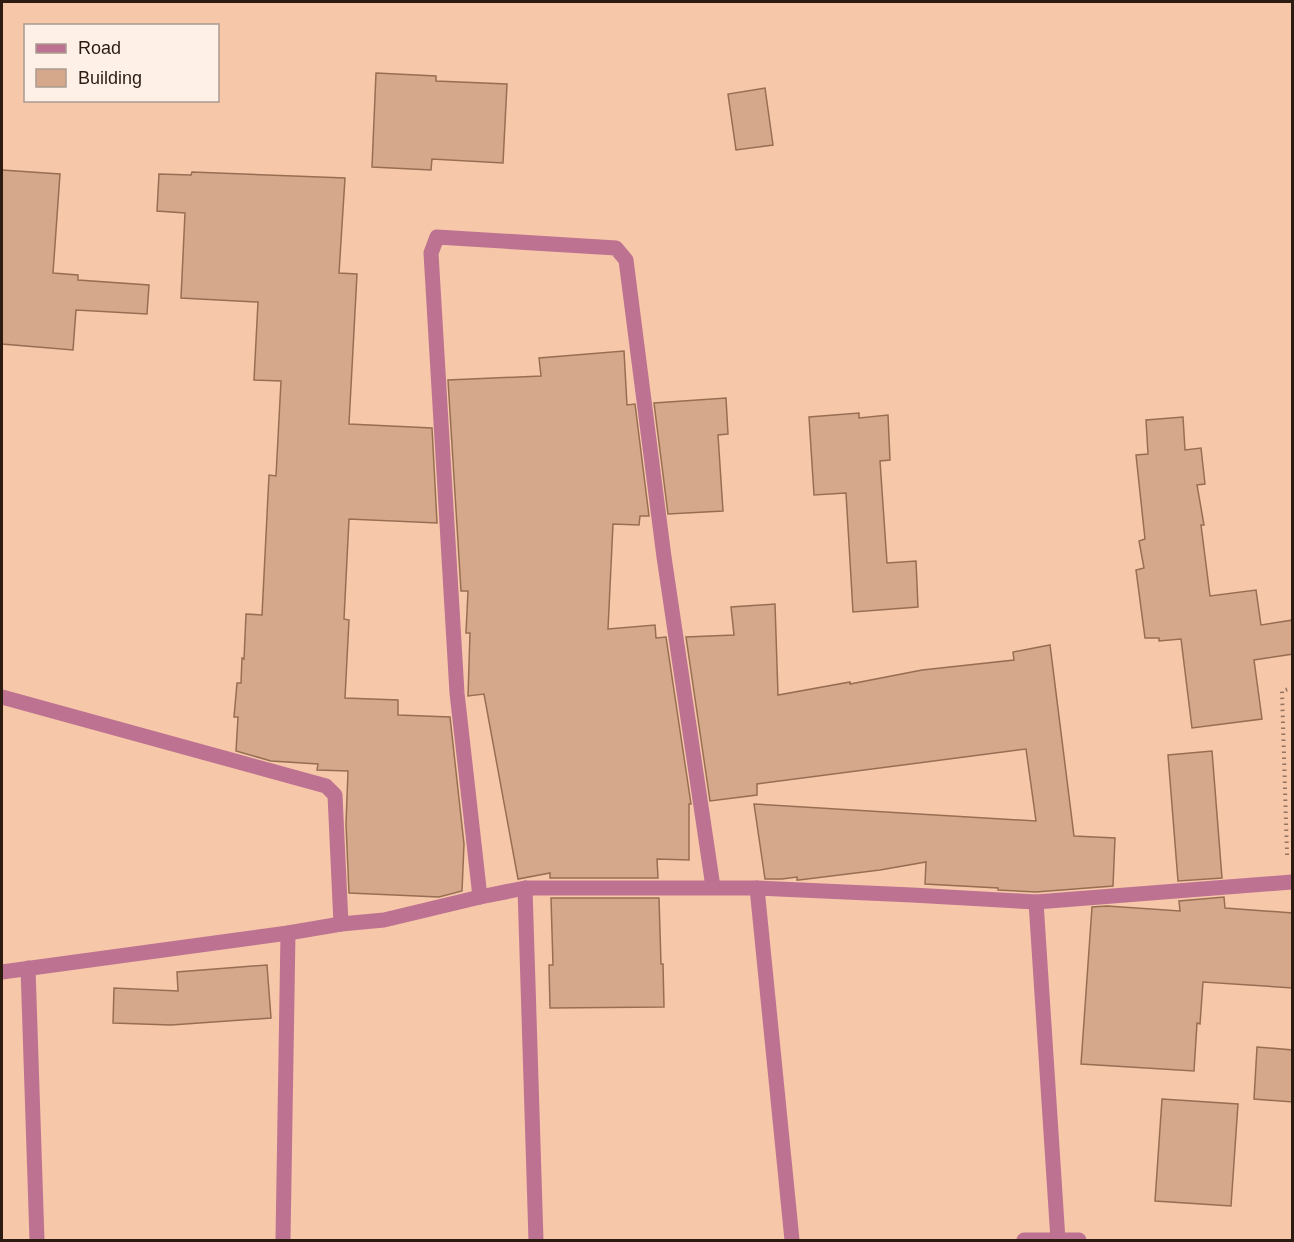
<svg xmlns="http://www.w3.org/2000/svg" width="1294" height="1242" font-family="Arial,sans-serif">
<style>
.building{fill:#d5a88b;stroke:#986e53;stroke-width:1.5}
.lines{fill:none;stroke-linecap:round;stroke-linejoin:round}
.path{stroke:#94735f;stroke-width:4;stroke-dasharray:1.5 4.5;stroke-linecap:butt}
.street{stroke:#bd7291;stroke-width:15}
</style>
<rect width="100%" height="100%" fill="#f6c7a9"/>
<g class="building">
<polygon points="376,73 436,76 436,81 507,84 503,163 432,159 431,170 372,167"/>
<polygon points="765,88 773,145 736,150 728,94"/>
<polygon points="2,170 60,174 53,273 78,275 78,280 149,285 147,314 76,310 73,350 2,344"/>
<polygon points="192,172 345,178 339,273 357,274 349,424 432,428 437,523 349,519 344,619 349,620 345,698 398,700 398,715 450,717 464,844 462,891 439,897 349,893 346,824 348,771 317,770 318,764 271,761 236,751 238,717 234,717 237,683 241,683 242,658 244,659 246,614 262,615 269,475 276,476 281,381 254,380 258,302 181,298 185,213 157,211 159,174 191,175"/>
<polygon points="624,351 627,405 635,404 649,516 640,516 639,525 613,524 608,629 655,625 656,638 666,637 691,804 689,804 689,860 657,859 658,878 550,878 550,873 518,879 484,694 468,696 470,633 466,633 468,591 461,591 448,380 541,376 539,358"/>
<polygon points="726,398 728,434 718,435 723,511 668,514 654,403"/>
<polygon points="859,413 859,418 888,415 890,460 880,461 887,563 916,561 918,607 853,612 846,493 814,495 809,417"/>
<polygon points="1183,417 1185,450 1201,448 1205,484 1197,485 1204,525 1201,525 1210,596 1256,590 1261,625 1293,620 1293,654 1254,660 1262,719 1192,728 1181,639 1159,641 1159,638 1145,638 1136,570 1144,568 1139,541 1145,539 1136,455 1148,454 1146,420"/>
<polygon points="775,604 778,695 850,682 850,684 922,670 1014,660 1013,652 1050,645 1074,836 1115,838 1113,886 1036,892 998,890 998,888 925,884 926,862 880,870 799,880 797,880 797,877 782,879 765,879 754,804 1036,821 1026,749 757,784 757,795 710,801 686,637 734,635 731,607"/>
<polygon points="1212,751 1222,878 1178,881 1168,755"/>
<polygon points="1224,897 1225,908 1293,913 1293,988 1203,982 1200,1024 1197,1023 1194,1071 1081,1064 1092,907 1107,906 1180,911 1179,901"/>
<polygon points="551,898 659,898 661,964 663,964 664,1007 550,1008 549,965 553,965"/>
<polygon points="267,965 271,1018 171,1025 113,1023 114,988 178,991 177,972"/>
<polygon points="1257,1047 1293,1050 1293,1102 1254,1099"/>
<polygon points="1162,1099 1238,1104 1231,1206 1155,1201"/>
</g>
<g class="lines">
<polyline class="path" points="1287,855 1282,691 1292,688"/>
<g class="street">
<polyline points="2,697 326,786 335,795 341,924"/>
<polyline points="525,888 536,1240"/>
<polyline points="757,888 792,1240"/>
<polyline points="480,897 457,693 431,253 437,237 616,248 626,260 664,557 713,887"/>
<polyline points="1036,902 1058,1240"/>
<polyline points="28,968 37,1240"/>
<polyline points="2,972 288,933 341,924 384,920 480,897 525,888 757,888 912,895 1036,902 1292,882"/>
<polyline points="283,1240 288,933"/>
<polyline points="1024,1240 1079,1240"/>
</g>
</g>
<rect width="1294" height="1242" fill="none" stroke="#2c1b10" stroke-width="6"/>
<rect x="24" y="24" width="195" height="78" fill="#fff0e7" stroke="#ab9b91" stroke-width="1.5"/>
<rect x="36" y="44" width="30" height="9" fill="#bd7291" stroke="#ab9b91" stroke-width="1.5"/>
<text x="78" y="54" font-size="18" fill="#2c1b10">Road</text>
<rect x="36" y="69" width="30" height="18" fill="#d5a88b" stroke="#ab9b91" stroke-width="1.5"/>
<text x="78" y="84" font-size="18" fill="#2c1b10">Building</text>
</svg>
